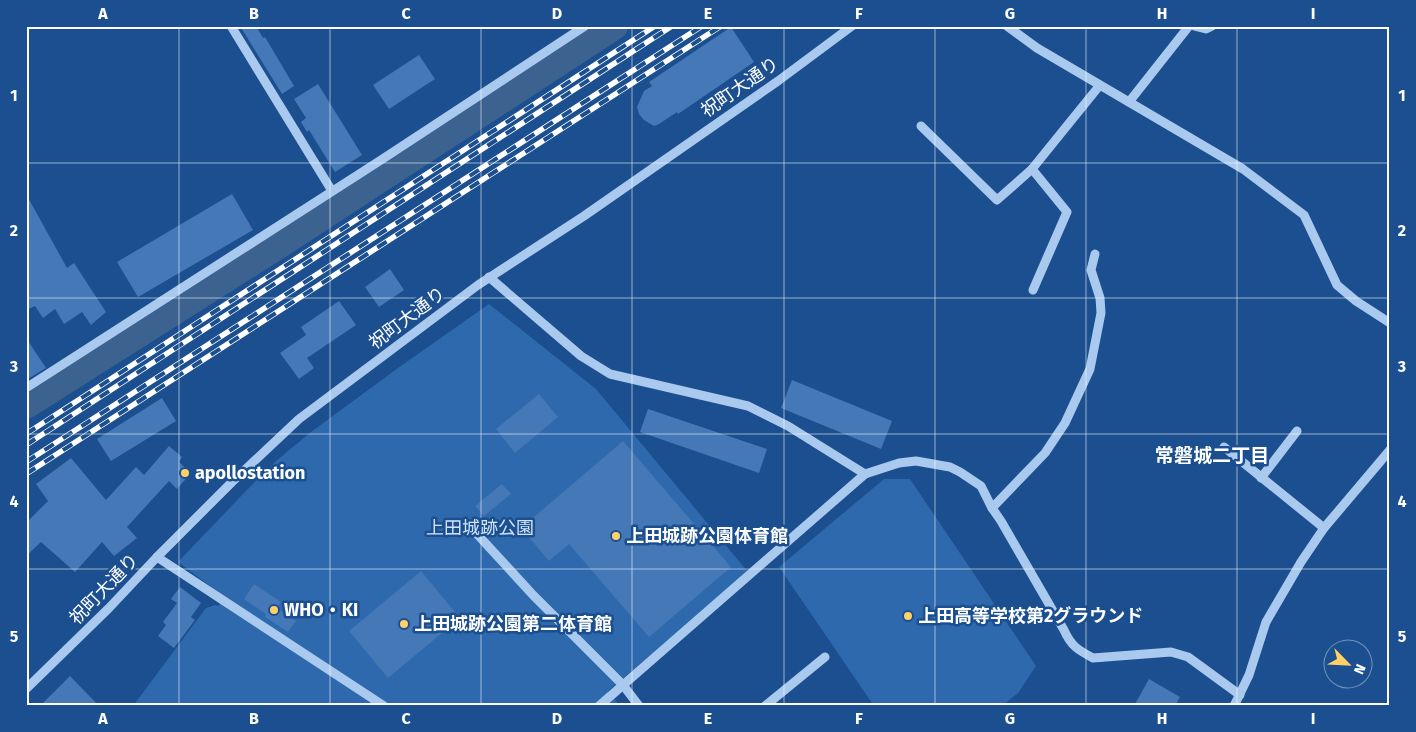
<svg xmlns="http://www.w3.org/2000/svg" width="1416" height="732" font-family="'Fira Sans','Noto Sans JP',sans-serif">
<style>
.green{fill:#2e69ad}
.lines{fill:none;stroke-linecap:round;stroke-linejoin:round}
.river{stroke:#3c6290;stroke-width:28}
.building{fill:#4478b7}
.minor{stroke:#a9c9ee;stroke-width:9}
.rail-casing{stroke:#fff;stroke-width:5.5}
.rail{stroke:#1b4f8f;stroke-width:4;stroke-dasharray:11;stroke-linecap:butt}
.grid{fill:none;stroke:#fff;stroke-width:1;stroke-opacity:0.55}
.poi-dot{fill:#ffd166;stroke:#1b4f8f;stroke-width:2}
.labels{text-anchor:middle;stroke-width:5;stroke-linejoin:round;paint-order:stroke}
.street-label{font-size:18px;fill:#fff;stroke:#1b4f8f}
.poi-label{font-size:18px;font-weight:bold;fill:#fff;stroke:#1b4f8f;text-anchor:start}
.park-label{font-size:18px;fill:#cfe3fa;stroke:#1b4f8f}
.neighbourhood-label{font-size:19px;font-weight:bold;fill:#fff;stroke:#1b4f8f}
.neatline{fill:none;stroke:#fff;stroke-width:2}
.grid-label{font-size:16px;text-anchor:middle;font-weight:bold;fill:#fff}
</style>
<rect width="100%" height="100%" fill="#1b4f8f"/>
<g class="green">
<polygon points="489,304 596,389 748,572 608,691 620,706 133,706 206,608 215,605 218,606 225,597 178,562 244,493 276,461 311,432 398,368"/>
<polygon points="884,479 910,479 1036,666 1018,693 1002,706 874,706 779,567"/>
</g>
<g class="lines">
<polyline class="river" points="26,405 280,244 614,26"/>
</g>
<g class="building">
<polygon points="240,26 256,26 263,38 265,37 294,86 282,94"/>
<polygon points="731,27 754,62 678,114 677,112 659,124 654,126 644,120 639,114 637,107 644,91 652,86 649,82"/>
<polygon points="419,55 435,79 389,109 373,85"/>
<polygon points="318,84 362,155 335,172 309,130 307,132 301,122 306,118 294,99"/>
<polygon points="26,194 67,268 74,263 106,312 91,325 82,312 64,324 55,309 43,318 35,306 26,310"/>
<polygon points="232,194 253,230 138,297 117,262"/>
<polygon points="390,269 404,290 379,307 365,287"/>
<polygon points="339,301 356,325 307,358 314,368 299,379 280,353 306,335 301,327"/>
<polygon points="26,338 46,368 26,380"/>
<polygon points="792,380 892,421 881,449 781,408"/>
<polygon points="539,394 558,417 515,453 496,429"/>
<polygon points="162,398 176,421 111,461 97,439"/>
<polygon points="648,409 767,449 759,473 640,432"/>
<polygon points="623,441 731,567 649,637 569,544 549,561 521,528"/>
<polygon points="169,446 182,457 179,462 191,473 177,489 169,481 127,527 137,538 114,556 102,542 75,572 41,542 26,556 26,523 48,501 36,484 71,458 106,500 136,467 144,475"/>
<polygon points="502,484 511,494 484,516 475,506"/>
<polygon points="421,571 460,618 388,678 349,631"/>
<polygon points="254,584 281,602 277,608 296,621 288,632 265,617 266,614 244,599"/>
<polygon points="180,587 201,603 191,617 195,620 174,648 158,636 166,625 163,622 177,603 171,599"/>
<polygon points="70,676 99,706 40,706"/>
<polygon points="1149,679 1180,697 1175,706 1134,706"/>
</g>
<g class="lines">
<g class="minor">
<polyline points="231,26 332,191"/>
<polyline points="1007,26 1037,48 1243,169 1304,215 1337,285 1356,301 1390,323"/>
<polyline points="1194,26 1206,29 1212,26"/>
<polyline points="1129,102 1189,26"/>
<polyline points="921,126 997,200 1032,169 1100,85"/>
<polyline points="1032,169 1067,212 1033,290"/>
<polyline points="489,277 581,356 610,374 748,406 788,426 865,474"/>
<polyline points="26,388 381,160 585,26"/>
<polyline points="1224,447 1324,528"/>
<polyline points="1261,478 1297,431"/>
<polyline points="992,508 1045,453 1065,423 1090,369 1101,313 1100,298 1091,270 1095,254"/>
<polyline points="477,534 533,595 623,685 639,706"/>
<polyline points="157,557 384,706"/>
<polyline points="26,689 109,608 157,557 232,482 299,419 478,285 584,216 778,81 852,26"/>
<path d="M599 706 865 474 899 463 916 461 950 467 960 472 981 486 992 508 1001 521 1064 630C1071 646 1078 650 1093 658L1171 652 1188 657 1240 695"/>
<polyline points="765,706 825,657"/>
<polyline points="1234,706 1249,675 1266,622 1301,562 1324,528 1390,450"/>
</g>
<g class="rail-casing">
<g id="rail">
<polyline points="26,434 655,26"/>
<polyline points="26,445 672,26"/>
<polyline points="26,462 702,26"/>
<polyline points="26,474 721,26"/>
</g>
</g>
<use href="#rail" class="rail"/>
</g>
<path class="grid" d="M179 26V706M330 26V706M481 26V706M632 26V706M784 26V706M935 26V706M1086 26V706M1237 26V706M26 163H1390M26 298H1390M26 434H1390M26 569H1390"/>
<g class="poi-dot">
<circle cx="185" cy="473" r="5"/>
<circle cx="616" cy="536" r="5"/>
<circle cx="274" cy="610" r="5"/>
<circle cx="908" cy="616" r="5"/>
<circle cx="404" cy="624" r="5"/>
</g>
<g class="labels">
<g class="street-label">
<text transform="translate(740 87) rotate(-35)" y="6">祝町大通り</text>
<text transform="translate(407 318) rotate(-37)" y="6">祝町大通り</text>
<text transform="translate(104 589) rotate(-46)" y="6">祝町大通り</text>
</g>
<g class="poi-label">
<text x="195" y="479">apollostation</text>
<text x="626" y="542">上田城跡公園体育館</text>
<text x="284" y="616">WHO・KI</text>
<text x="918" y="622">上田高等学校第2グラウンド</text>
<text x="414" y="630">上田城跡公園第二体育館</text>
</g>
<g class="park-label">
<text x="480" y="534">上田城跡公園</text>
</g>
<g class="neighbourhood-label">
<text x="1212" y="462">常磐城二丁目</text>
</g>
</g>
<rect width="1416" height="732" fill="none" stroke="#1b4f8f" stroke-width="55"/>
<g transform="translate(1348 664) rotate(114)"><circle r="24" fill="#1b4f8f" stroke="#7695bc"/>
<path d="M0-4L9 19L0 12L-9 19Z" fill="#ffd166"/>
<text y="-8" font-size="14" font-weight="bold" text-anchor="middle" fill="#ffffff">N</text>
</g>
<rect x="28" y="28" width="1360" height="676" class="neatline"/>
<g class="grid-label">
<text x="103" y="19">A</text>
<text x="254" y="19">B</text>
<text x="406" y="19">C</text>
<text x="557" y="19">D</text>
<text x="708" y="19">E</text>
<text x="859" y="19">F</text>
<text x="1010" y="19">G</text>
<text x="1162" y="19">H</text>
<text x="1313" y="19">I</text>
<text x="14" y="101">1</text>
<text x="1402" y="101">1</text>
<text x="14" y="236">2</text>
<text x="1402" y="236">2</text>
<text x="14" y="372">3</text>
<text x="1402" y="372">3</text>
<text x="14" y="507">4</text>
<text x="1402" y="507">4</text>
<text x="14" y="642">5</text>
<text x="1402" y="642">5</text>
<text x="103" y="724">A</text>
<text x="254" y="724">B</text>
<text x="406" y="724">C</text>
<text x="557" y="724">D</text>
<text x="708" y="724">E</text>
<text x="859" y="724">F</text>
<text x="1010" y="724">G</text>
<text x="1162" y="724">H</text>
<text x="1313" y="724">I</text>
</g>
</svg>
